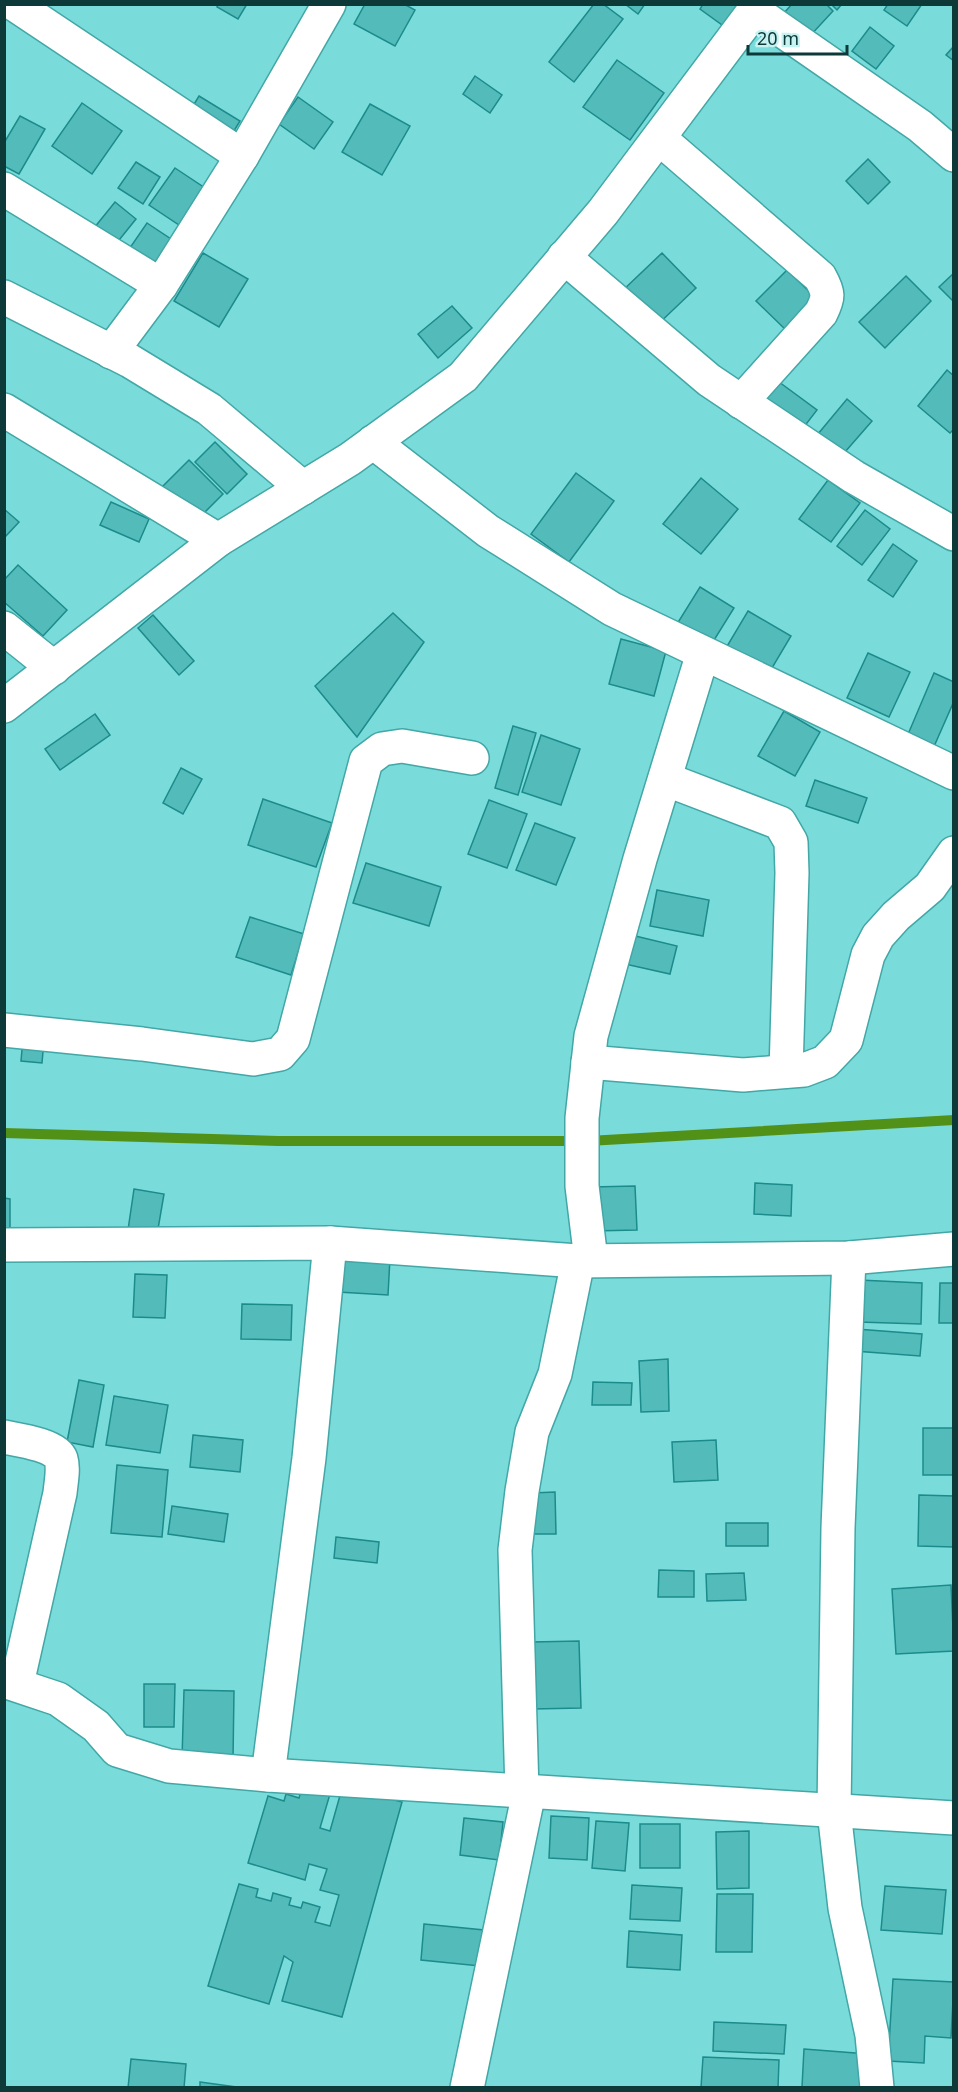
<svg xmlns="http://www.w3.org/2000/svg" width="958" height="2092" font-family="'Noto Sans',sans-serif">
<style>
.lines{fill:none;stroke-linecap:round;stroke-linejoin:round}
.stream{stroke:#529118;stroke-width:10}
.building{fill:#53bcbb;stroke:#1c8b8b;stroke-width:1.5}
.street-casing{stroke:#42a7a6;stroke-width:36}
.secondary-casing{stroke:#42a7a6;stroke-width:36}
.street{stroke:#fff;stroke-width:33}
.secondary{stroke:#fff;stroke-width:33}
</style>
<rect width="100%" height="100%" fill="#7adcda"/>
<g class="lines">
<polyline class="stream" points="4,1133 278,1141 588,1141 954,1120"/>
</g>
<g class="building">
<polygon points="218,4 247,4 238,19 217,7"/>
<polygon points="365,4 404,4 415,10 395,46 354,24"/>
<polygon points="594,4 603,4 623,19 574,82 549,62"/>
<polygon points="625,4 645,4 638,14"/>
<polygon points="703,4 748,4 729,30 700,9"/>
<polygon points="792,4 826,4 833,11 809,37 784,13"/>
<polygon points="831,4 842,4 837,10"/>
<polygon points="888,4 922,4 907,26 884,10"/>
<polygon points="870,27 894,46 876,69 852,51"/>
<polygon points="954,46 954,61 946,55"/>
<polygon points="617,60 664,93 630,140 583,107"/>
<polygon points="475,76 502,95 490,113 463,94"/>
<polygon points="199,96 240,121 229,139 188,114"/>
<polygon points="298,97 333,122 314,149 279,124"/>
<polygon points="82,103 122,131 92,174 52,146"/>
<polygon points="370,104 410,126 382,175 342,152"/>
<polygon points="20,116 45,129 19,174 4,166 4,143"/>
<polygon points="868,159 890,182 868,204 846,181"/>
<polygon points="136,162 160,177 143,204 118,188"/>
<polygon points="175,168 211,192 185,229 149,205"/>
<polygon points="115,202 136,219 111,250 90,233"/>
<polygon points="147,223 174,241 149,277 123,258"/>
<polygon points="203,253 248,279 219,327 174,301"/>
<polygon points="662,253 696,288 653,329 619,294"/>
<polygon points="787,270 820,302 789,333 756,301"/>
<polygon points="954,273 954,302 939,287"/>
<polygon points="906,276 931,301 885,348 859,322"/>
<polygon points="452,306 472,328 438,358 418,334"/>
<polygon points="947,370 954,376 954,429 950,433 918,406"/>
<polygon points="775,379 817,410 797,436 755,405"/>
<polygon points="847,399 872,421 838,460 813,440"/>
<polygon points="215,442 247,474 227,494 195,462"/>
<polygon points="189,460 223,494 195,522 161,488"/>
<polygon points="576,473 614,501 569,562 531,534"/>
<polygon points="701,478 738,509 701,554 663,524"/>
<polygon points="828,480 860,503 831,542 799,519"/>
<polygon points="111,502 149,519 139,542 100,525"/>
<polygon points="4,509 19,522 4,538"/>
<polygon points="865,510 890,529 862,565 837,546"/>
<polygon points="893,544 917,561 893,597 868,580"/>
<polygon points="18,565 67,610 43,636 4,602 4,580"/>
<polygon points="700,587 734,608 711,645 677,624"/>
<polygon points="748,611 791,636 769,673 726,648"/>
<polygon points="393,613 424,642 357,737 315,686"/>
<polygon points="153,615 194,661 179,675 138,628"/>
<polygon points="621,639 666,651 654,696 609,684"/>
<polygon points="868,653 910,672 889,717 847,698"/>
<polygon points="934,673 954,682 954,701 932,751 906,739"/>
<polygon points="784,711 820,732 795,776 758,756"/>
<polygon points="95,714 110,735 60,770 45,749"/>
<polygon points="513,726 536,733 518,795 495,788"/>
<polygon points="541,735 580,749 561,805 522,792"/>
<polygon points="181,768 202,779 183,814 163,803"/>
<polygon points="815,780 867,798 858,823 806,806"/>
<polygon points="263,799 332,823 316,867 248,845"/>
<polygon points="489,800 527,814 507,868 468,854"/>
<polygon points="535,823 575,838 556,885 516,870"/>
<polygon points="366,863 441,887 429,926 353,903"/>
<polygon points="657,890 709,900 703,936 650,926"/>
<polygon points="250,917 304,934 291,975 236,957"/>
<polygon points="623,933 677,946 670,974 616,962"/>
<polygon points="23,1038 44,1040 42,1063 21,1061"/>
<polygon points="755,1183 792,1185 791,1216 754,1214"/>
<polygon points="635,1186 637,1230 592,1231 591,1187"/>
<polygon points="134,1189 164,1194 157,1235 128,1230"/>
<polygon points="4,1198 10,1199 10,1228 4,1228"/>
<polygon points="341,1255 390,1258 388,1295 338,1292"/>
<polygon points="135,1274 167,1275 165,1318 133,1317"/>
<polygon points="859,1280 922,1283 921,1324 858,1322"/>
<polygon points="940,1283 954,1283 954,1323 939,1323"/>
<polygon points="242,1304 292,1305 291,1340 241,1339"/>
<polygon points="856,1329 922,1334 920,1356 854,1351"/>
<polygon points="668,1359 669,1411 641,1412 639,1361"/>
<polygon points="79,1380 104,1385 93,1447 67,1442"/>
<polygon points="593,1382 632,1383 631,1405 592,1405"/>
<polygon points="114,1396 168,1405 160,1453 106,1445"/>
<rect x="923" y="1428" width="31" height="47"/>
<polygon points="193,1435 243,1440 240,1472 190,1467"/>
<polygon points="716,1440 718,1480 674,1482 672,1442"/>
<polygon points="117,1465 168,1470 162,1537 111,1533"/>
<polygon points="555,1492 556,1534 532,1534 532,1493"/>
<polygon points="919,1495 954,1496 954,1547 918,1546"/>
<polygon points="172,1506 228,1514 224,1542 168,1534"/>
<rect x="726" y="1523" width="42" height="23"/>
<polygon points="336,1537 379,1542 377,1563 334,1558"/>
<polygon points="659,1570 694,1571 694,1597 658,1597"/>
<polygon points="744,1573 746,1600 707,1601 706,1574"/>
<polygon points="951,1585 954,1651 896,1654 892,1589"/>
<polygon points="579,1641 581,1708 533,1709 532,1642"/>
<polygon points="144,1684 175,1684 174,1727 144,1727"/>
<polygon points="184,1690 234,1691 233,1760 182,1759"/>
<polygon points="356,1790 402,1802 342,2017 282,2001 293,1962 284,1956 269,2004 208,1986 239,1884 258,1889 256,1897 271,1901 273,1893 291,1898 289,1905 301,1908 303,1902 320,1907 315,1922 330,1926 339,1895 320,1890 327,1869 309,1864 305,1880 248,1863 268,1796 284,1801 286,1794 299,1798 301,1791 330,1794 320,1828 330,1831 341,1792"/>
<polygon points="551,1816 589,1818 587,1860 549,1858"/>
<polygon points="464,1818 503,1822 499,1860 460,1855"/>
<polygon points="596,1821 629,1823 625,1871 592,1868"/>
<rect x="640" y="1824" width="40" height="44"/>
<polygon points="749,1831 749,1888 717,1889 716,1832"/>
<polygon points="632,1885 682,1888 680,1921 630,1919"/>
<polygon points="885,1886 946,1890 942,1934 881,1930"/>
<polygon points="717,1894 753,1894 752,1952 716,1952"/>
<polygon points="424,1924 484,1930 480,1966 421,1960"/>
<polygon points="629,1931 682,1935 680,1970 627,1967"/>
<polygon points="893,1979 954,1982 951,2038 925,2036 924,2063 888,2061"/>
<polygon points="714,2022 786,2025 784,2054 713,2051"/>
<polygon points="804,2049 868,2054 866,2088 802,2087"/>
<polygon points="703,2057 779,2060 778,2088 701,2088"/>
<polygon points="131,2059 186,2064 184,2088 128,2088"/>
<polygon points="200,2082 244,2088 200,2088"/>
</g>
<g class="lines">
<g class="street-casing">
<g id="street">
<polyline points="14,4 242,156"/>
<polyline points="754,11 920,126 954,155"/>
<path d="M659 138 820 277C829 293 829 297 821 313L741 402"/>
<polyline points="4,189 161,285"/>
<polyline points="564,257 709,380 854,477 954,534"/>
<polyline points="4,297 130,361 209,409 303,488"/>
<polyline points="111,352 161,285 242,156 329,4"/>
<polyline points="4,410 218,540"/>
<polyline points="373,442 488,531 612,609 954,773"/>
<polyline points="4,628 54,668"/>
<polyline points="665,779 780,823 791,842 792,873 786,1071"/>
<polyline points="4,1030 142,1044 253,1059 280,1054 293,1039 366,761 382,749 402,746 472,758"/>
<polyline points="588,1062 743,1075 804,1070 825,1062 846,1040 868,955 878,936 896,916 930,887 954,853"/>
<polyline points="4,1245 330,1243 578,1261 849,1258 954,1249"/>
<polyline points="849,1258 838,1528 834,1811 845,1908 872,2035 877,2088"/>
<polyline points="591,1260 582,1186 582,1118 591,1036 640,859 703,653"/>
<path d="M4 1437C19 1440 56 1445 61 1459 64 1469 61 1482 60 1493L17 1684"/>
<polyline points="4,1681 58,1699 96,1726 117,1750 169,1766 268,1775 954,1818"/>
<polyline points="268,1775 309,1458 330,1243"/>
<polyline points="522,1791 515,1550 522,1491 532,1432 555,1374 578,1261"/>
<polyline points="467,2088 529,1792"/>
</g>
</g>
<g class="secondary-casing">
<polyline id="secondary" points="4,706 218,540 350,459 463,377 603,212 759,4"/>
</g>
<use href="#street" class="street"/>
<use href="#secondary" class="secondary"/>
</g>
<rect width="958" height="2092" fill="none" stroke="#0d3938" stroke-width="12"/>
<path d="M748 45v9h99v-9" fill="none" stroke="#0d3938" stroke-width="3"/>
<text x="757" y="45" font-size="18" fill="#0d3938" stroke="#c6f3f2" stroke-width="4.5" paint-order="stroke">20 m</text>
</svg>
